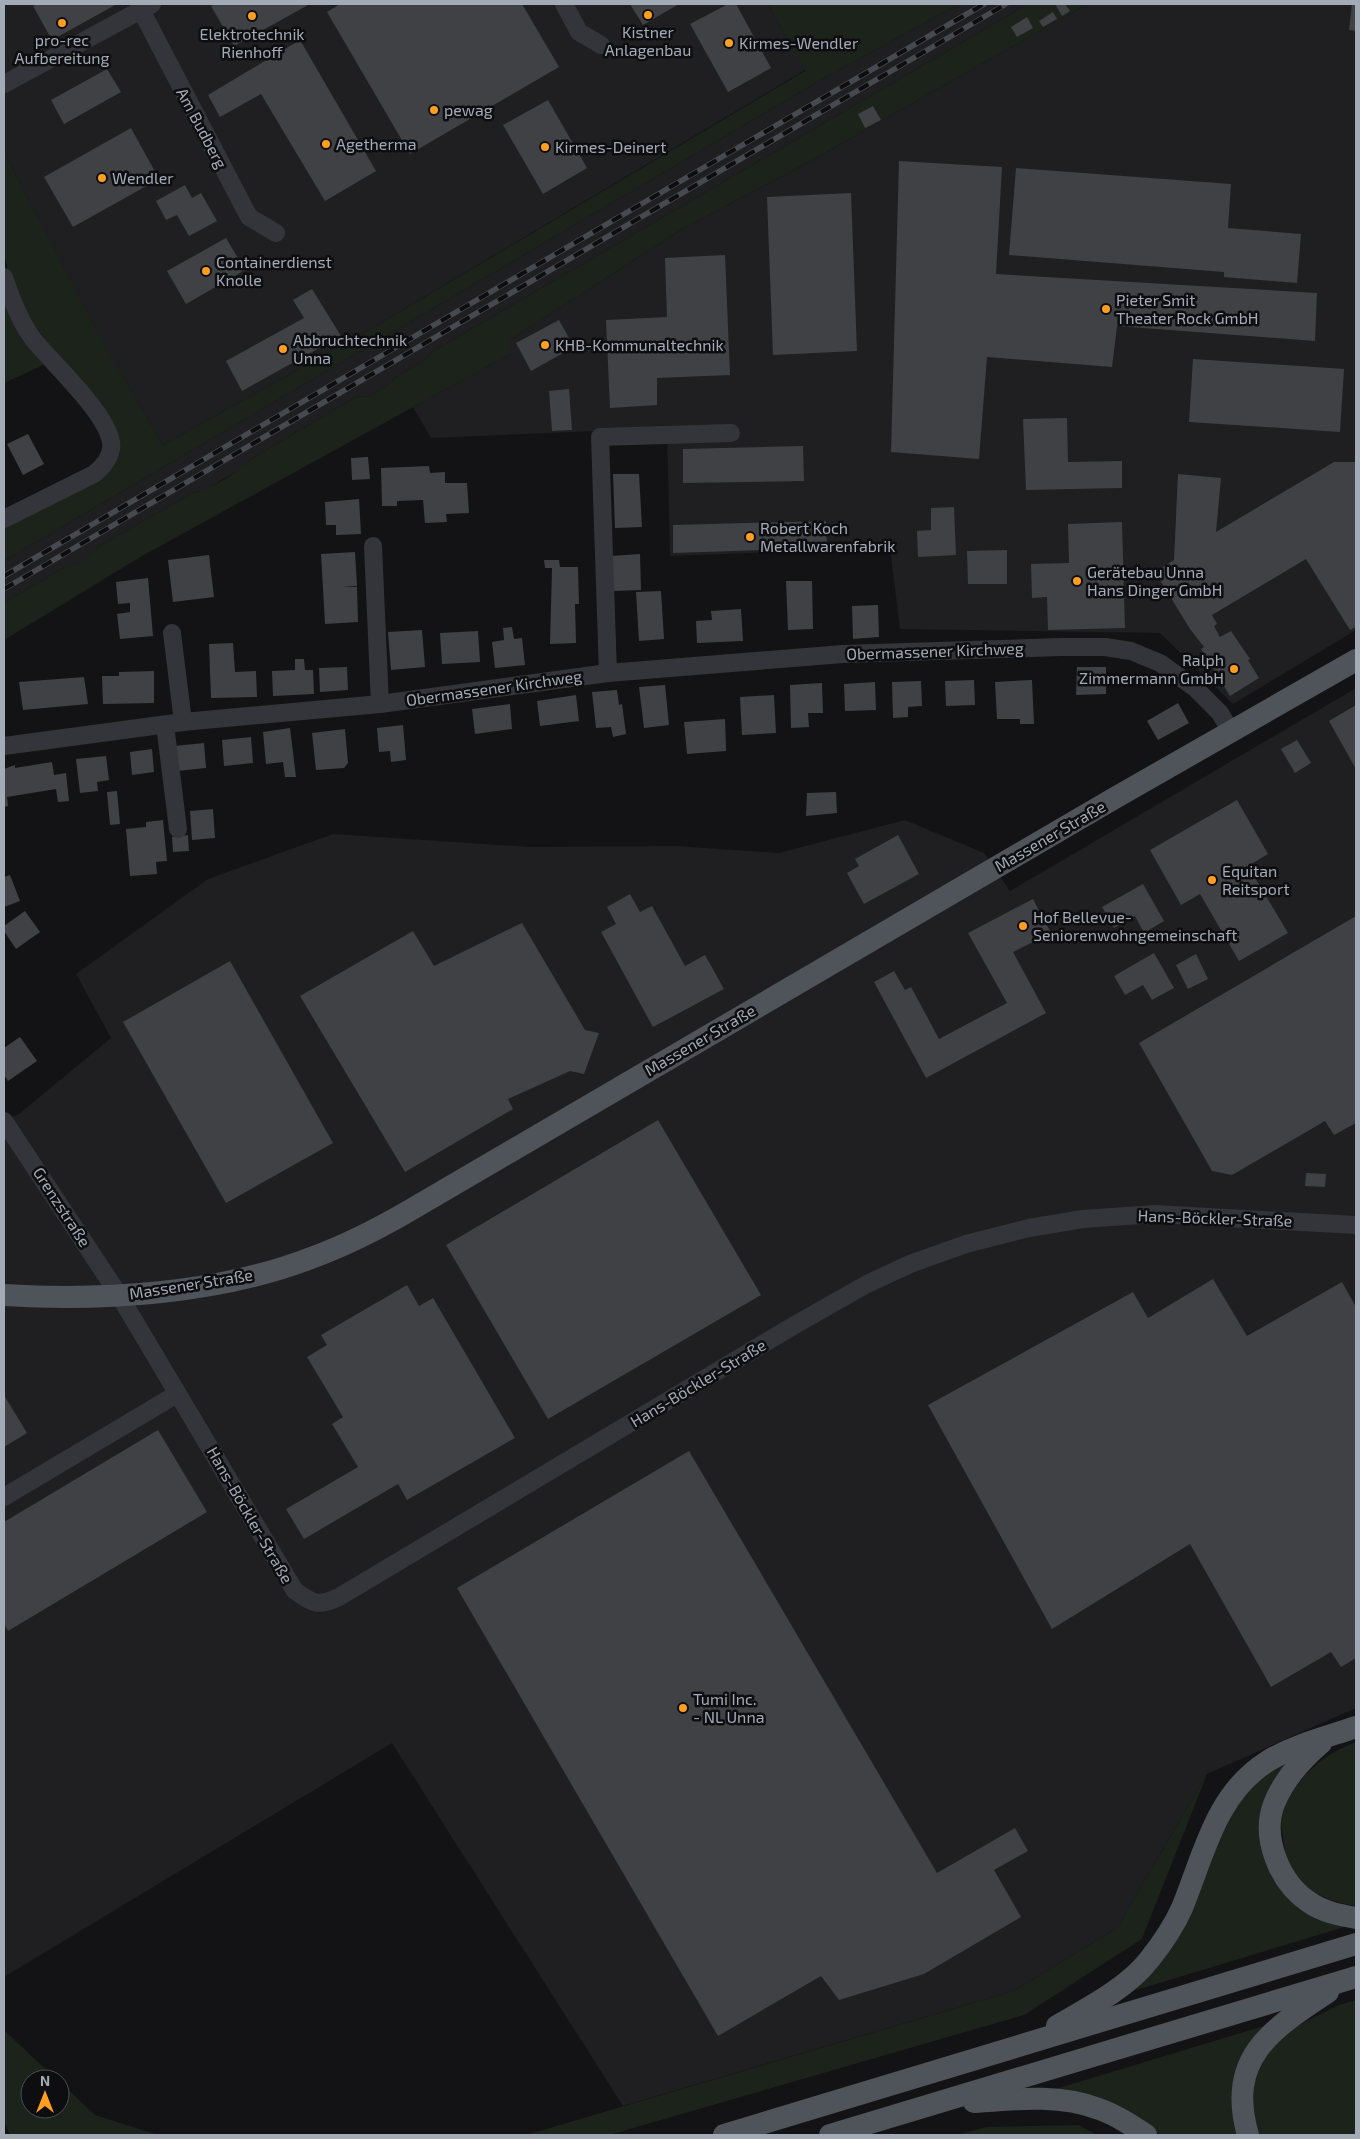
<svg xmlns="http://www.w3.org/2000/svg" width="1360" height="2139" font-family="'Exo 2',sans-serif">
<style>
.built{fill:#1f1f22}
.green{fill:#1b231b}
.building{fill:#3f4145}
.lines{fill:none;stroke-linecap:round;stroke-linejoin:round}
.minor{stroke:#34353a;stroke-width:18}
.major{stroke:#4f535a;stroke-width:22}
.rail-casing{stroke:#46494f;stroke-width:5.5}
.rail{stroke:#0e0e10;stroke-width:4;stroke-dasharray:11;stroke-linecap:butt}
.poi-dot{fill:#ff9f21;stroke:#0e0e10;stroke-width:2}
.labels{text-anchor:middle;stroke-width:5;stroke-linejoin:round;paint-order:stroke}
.poi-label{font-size:16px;fill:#a3abb7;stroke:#0e0e10;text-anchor:start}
.street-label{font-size:16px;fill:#a3abb7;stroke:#0e0e10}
</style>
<rect width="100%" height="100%" fill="#131315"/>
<g class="built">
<polygon points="4,4 768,4 805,70 369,330 163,445 101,340 4,152"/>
<polygon points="959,4 1028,4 434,351 424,361 399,375 388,385 370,396 356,397 253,458 242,468 207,489 192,493 98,547 89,559 76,565 65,567 4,603 4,561 824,78"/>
<polygon points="1087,4 1356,4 1356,630 1233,704 1160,633 900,629 890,548 670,556 667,428 431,438 413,407 510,354 510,340 682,229 807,163"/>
<polygon points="1356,688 1356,1708 1207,1774 1117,1928 1014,1991 623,2106 392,1743 4,1977 4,1120 19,1114 111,1038 76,974 208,879 333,834 529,847 675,846 779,853 905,820 984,853 1010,891"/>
</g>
<g class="green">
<polygon points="768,4 959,4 824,78 4,561 4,527 113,468 120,454 118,438 20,306 4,256 4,152 101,339 163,445 369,330 805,71"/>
<path d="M1028 4H1087L807 163 682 229 510 340V354L142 556 4 640V603L65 567C80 565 88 559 98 547L192 493C215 488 236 473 253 458L356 397 370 396 388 385 399 375 424 361 434 351Z"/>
<polygon points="4,296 46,364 4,383"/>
<path d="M1356 1742V1906C1316 1900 1286 1881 1283 1837 1282 1830 1280 1821 1282 1814 1294 1779 1323 1754 1356 1742Z"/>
<polygon points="1295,1758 1263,1849 1351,1925 1123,1994 1222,1822 1243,1793 1272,1769"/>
<polygon points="1207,1774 1142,1939 1024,2015 609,2135 526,2135 1014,1991 1117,1928"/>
<polygon points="1356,2000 1356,2135 1259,2135 1257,2132 1249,2095 1262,2056 1289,2030 1339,2005"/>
<polygon points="1277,2022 1253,2044 1242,2135 1161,2135 1133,2115 1049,2091"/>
<polygon points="4,2030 56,2079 30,2079 30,2109 60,2109 60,2082 95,2115 158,2135 10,2135 4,2122"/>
<polygon points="1079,2125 1097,2135 957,2135 986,2127"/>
</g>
<g class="building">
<polygon points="37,4 117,4 52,40 33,6"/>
<polygon points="216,4 310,4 234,46 211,6"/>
<polygon points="340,4 522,4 559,67 410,154 327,12"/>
<polygon points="630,4 679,4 643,25"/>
<polygon points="728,4 736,4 771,68 728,92 690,24"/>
<polygon points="1055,4 1065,4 1070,11 1062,16"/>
<polygon points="1352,4 1356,4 1356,31 1349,30"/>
<polygon points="1053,12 1057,19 1043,27 1039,21"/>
<polygon points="1027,17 1033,28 1017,37 1011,27"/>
<polygon points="300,40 376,171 325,201 261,94 220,117 208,95"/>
<polygon points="107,69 121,92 64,124 51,100"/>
<polygon points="548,100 587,168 543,194 503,125"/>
<polygon points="873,106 881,120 865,128 858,114"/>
<polygon points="131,128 159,179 73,227 44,177"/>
<polygon points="899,161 1002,167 996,274 1317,293 1315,341 1117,326 1112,367 987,357 979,459 891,452"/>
<polygon points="1016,168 1231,184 1228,228 1301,234 1297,283 1224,277 1224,272 1009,255"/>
<polygon points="185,185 192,198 201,193 217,221 189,236 177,215 166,220 156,201"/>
<polygon points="851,193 857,351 773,355 767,197"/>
<polygon points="226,238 245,270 186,304 167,271"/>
<polygon points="725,255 730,375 657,378 657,405 610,408 606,320 667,317 665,258"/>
<polygon points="312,289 341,336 242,391 226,361 304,318 293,300"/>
<polygon points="559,320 574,347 531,371 516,343"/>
<polygon points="1193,359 1344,369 1340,432 1189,422"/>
<polygon points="569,389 572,430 552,431 549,391"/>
<polygon points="1067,418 1068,462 1122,461 1122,488 1026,490 1023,419"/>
<polygon points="28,434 44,464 23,475 7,444"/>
<polygon points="803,446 804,481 683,483 683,449"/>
<polygon points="368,457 370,479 352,480 351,458"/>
<polygon points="1334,462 1356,462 1356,627 1350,630 1306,559 1212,615 1217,624 1214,626 1220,637 1231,631 1250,659 1248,660 1259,678 1230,696 1201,649 1204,647 1190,629 1155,572 1174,560 1178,474 1221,478 1216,532"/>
<polygon points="429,466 430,473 445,472 445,483 467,483 469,513 446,514 447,522 425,523 423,500 397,501 397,506 382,506 381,468"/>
<polygon points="613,474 639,474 642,527 615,528"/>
<polygon points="359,499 361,534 336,535 336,525 326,525 325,502"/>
<polygon points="954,507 956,555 918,557 917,531 931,530 931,508"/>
<polygon points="826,521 827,548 673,553 673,525"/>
<polygon points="1122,522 1125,628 1048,630 1047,597 1032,598 1031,564 1069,563 1068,524"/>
<polygon points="1007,550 1007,584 968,584 967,551"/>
<polygon points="355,552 357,586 342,587 357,587 358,622 325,624 321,554"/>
<polygon points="640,554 641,590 613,591 611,556"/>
<polygon points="209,555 214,597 173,602 168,560"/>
<polygon points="544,560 559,560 560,567 578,567 579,604 575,604 576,643 550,644 552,568 545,568"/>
<polygon points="148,578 153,636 120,639 117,614 130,612 130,603 118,604 116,582"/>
<polygon points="786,581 812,581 813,629 788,630"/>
<polygon points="661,591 664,639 639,641 636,592"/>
<polygon points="878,605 879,637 853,639 852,606"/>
<polygon points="741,609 743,641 697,643 696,621 712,620 711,611"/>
<polygon points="512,627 514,639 522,638 525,665 495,668 492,642 504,640 503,628"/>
<polygon points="422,630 425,667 391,670 388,632"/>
<polygon points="478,631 480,662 442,664 440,633"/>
<polygon points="233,643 235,672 256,671 257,697 211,698 209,644"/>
<polygon points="295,659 304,659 305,670 313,670 314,694 273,696 272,671 295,670"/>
<polygon points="347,667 348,690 320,692 319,668"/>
<polygon points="1077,667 1106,667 1106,694 1076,695"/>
<polygon points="154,671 154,703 103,704 102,676 119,676 119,672"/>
<polygon points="84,677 88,704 23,710 19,682"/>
<polygon points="974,680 975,705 946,706 945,681"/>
<polygon points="1032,680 1034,724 1020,724 1020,719 997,719 995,682"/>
<polygon points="921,681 922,706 908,707 908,717 893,718 892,682"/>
<polygon points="875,682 876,710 845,711 844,684"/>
<polygon points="822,683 823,713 808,713 809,727 791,728 790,685"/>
<polygon points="665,685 669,725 644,728 639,687"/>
<polygon points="617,690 619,705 622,704 626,734 613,737 611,727 596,728 592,692"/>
<polygon points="576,695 579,721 540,726 537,701"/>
<polygon points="774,695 776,733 742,735 740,697"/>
<polygon points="1178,703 1189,723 1158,740 1147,721"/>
<polygon points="510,704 512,729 475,734 472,709"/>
<polygon points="1356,705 1356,769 1329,721"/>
<polygon points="725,719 726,751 687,754 684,722"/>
<polygon points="403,725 406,760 391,762 390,751 379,752 377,728"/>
<polygon points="290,728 296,777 285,777 283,762 266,764 263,732"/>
<polygon points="345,729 348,763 344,768 316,770 312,733"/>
<polygon points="251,737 253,763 224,766 222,740"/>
<polygon points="1297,740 1311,763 1295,773 1281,749"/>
<polygon points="204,743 206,768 177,771 174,746"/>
<polygon points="152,749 154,772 132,775 130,752"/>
<polygon points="106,756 109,780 97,782 98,791 80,793 76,759"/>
<polygon points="52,762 54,775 66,773 69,801 58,802 56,789 7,797 8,806 4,807 4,769 15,765 15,768"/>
<polygon points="117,791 120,824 110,825 107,792"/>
<polygon points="836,792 837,813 806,816 807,793"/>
<polygon points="1237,800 1268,854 1248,866 1288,933 1239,961 1200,894 1181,905 1150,850"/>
<polygon points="213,809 215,838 192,840 190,811"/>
<polygon points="163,820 167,861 156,862 157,874 130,876 126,829 146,827 146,822"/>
<polygon points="188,835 189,851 173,852 172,837"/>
<polygon points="898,835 919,874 864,904 847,873 859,866 855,859"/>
<polygon points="10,875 20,901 4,907 4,877"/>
<polygon points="1143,884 1164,921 1144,933 1135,916 1114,928 1102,907"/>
<polygon points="630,894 640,912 652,906 685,966 705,955 724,989 653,1027 601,932 616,924 607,907"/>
<polygon points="1033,899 1051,933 1013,952 999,926 1046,1013 926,1078 874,982 894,971 905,990 911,987 939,1039 1007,1003 968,933"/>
<polygon points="25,911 40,932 16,949 4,931 4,926"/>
<polygon points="1356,916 1356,1123 1334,1135 1325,1121 1232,1175 1212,1171 1139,1043"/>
<polygon points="522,923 585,1030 599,1033 584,1074 570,1071 508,1099 513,1109 405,1172 300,996 413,931 434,966"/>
<polygon points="1154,953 1174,988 1152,1000 1143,985 1125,995 1114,976"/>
<polygon points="1196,954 1208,979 1188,989 1176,965"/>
<polygon points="230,961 333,1143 226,1203 123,1022"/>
<polygon points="20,1037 37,1061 8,1081 4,1075 4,1048"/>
<polygon points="658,1120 761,1295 548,1419 446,1245"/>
<polygon points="1306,1173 1326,1174 1325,1187 1305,1186"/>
<polygon points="1213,1279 1247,1336 1342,1282 1356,1307 1356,1658 1341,1667 1331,1652 1271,1687 1190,1544 1052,1629 928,1405 1133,1292 1148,1318"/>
<polygon points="407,1285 419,1306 433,1298 515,1438 407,1500 398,1484 304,1539 286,1509 358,1467 332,1424 343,1417 307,1357 327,1345 321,1335"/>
<polygon points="4,1395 27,1433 4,1447"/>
<polygon points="158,1430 207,1512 8,1631 4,1624 4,1522"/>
<polygon points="689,1451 937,1873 1015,1828 1028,1851 994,1870 1021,1917 924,1974 839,2000 821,1976 718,2036 457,1588"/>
</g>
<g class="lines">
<g class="minor">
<polyline points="564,4 579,32 601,45"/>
<polyline points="141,10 249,217 276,233"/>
<polyline points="4,84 152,4"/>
<path d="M4 277C11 299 19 320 33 339 53 364 106 412 111 442 113 455 104 466 94 474L4 519"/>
<polyline points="373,546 380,704"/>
<polyline points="172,633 183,722"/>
<polyline points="608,673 600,437 731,433"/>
<polyline points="165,725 178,829"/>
<polyline points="4,746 183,722 380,704 608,673 843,654 1061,647 1105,647 1131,651 1160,663 1195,688 1220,713 1231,732"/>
<path d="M4 1121 119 1295 295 1591C314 1604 318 1607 339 1597L793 1326 867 1284 910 1264 966 1244 1029 1228 1083 1219 1155 1214 1356 1225"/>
<polyline points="4,1497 177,1394"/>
</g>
<g class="major">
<path d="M4 1295C102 1301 218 1294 311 1258 344 1246 376 1230 407 1212L1113 799 1356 660"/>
<path d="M1321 1743C1301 1760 1284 1779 1274 1804 1261 1838 1280 1883 1309 1902 1323 1912 1340 1915 1356 1918"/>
<path d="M1057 2026C1088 2008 1127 1988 1149 1960 1161 1945 1174 1926 1182 1908 1204 1855 1215 1794 1268 1761 1294 1745 1327 1737 1356 1727"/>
<path d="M974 2102C1015 2099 1060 2094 1099 2109 1116 2115 1131 2125 1146 2135"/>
<polyline points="724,2135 1356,1944"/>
<polyline points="830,2135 1356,1977"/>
<path d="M1248 2135C1226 2059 1270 2030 1328 1992"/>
</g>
<g class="rail-casing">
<g id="rail">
<polyline points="4,576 984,4"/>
<polyline points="4,589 1006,4"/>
</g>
</g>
<use href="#rail" class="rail"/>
</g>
<g class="poi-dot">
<circle cx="648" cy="15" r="5"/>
<circle cx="252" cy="16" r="5"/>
<circle cx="62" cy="23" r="5"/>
<circle cx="729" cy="43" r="5"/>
<circle cx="434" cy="110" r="5"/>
<circle cx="326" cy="144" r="5"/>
<circle cx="545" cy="147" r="5"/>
<circle cx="102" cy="178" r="5"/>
<circle cx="206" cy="271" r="5"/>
<circle cx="1106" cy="309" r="5"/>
<circle cx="545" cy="345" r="5"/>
<circle cx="283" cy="349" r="5"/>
<circle cx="750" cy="537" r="5"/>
<circle cx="1077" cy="581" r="5"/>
<circle cx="1234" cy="669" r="5"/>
<circle cx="1212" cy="880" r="5"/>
<circle cx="1023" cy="926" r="5"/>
<circle cx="683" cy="1708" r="5"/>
</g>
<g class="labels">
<g class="poi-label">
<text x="648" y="38" text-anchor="middle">Kistner<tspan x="648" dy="18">Anlagenbau</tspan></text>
<text x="252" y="40" text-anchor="middle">Elektrotechnik<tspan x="252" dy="18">Rienhoff</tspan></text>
<text x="62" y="46" text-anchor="middle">pro-rec<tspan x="62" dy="18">Aufbereitung</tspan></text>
<text x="739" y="49">Kirmes-Wendler</text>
<text x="444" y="116">pewag</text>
<text x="336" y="150">Agetherma</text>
<text x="555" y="153">Kirmes-Deinert</text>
<text x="112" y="184">Wendler</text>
<text x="216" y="268">Containerdienst<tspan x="216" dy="18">Knolle</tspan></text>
<text x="1116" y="306">Pieter Smit<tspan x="1116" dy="18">Theater Rock GmbH</tspan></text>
<text x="293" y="346">Abbruchtechnik<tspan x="293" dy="18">Unna</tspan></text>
<text x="555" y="351">KHB-Kommunaltechnik</text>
<text x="760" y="534">Robert Koch<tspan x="760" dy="18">Metallwarenfabrik</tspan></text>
<text x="1087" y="578">Gerätebau Unna<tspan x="1087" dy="18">Hans Dinger GmbH</tspan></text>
<text x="1224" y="666" text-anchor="end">Ralph<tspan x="1224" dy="18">Zimmermann GmbH</tspan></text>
<text x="1222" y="877">Equitan<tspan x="1222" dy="18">Reitsport</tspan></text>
<text x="1033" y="923">Hof Bellevue-<tspan x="1033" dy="18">Seniorenwohngemeinschaft</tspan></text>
<text x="693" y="1705">Tumi Inc.<tspan x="693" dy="18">- NL Unna</tspan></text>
</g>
<g class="street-label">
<text transform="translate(202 128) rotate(62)" y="6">Am Budberg</text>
<text transform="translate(935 651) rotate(-2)" y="6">Obermassener Kirchweg</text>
<text transform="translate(494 688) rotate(-8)" y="6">Obermassener Kirchweg</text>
<text transform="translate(1050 836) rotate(-30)" y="6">Massener Straße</text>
<text transform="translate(700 1040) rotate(-30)" y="6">Massener Straße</text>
<text transform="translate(62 1207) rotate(57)" y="6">Grenzstraße</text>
<text transform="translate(1215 1218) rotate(2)" y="6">Hans-Böckler-Straße</text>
<text transform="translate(191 1284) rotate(-9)" y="6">Massener Straße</text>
<text transform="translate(698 1383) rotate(-31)" y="6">Hans-Böckler-Straße</text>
<text transform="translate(250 1515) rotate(60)" y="6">Hans-Böckler-Straße</text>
</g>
</g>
<rect width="1360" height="2139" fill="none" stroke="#a3abb7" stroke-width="10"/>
<g transform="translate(45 2094)"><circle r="24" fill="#0e0e10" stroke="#4a4d53"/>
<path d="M0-4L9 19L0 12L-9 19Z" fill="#ff9f21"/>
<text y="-8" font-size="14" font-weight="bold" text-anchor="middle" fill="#a3abb7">N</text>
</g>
</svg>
